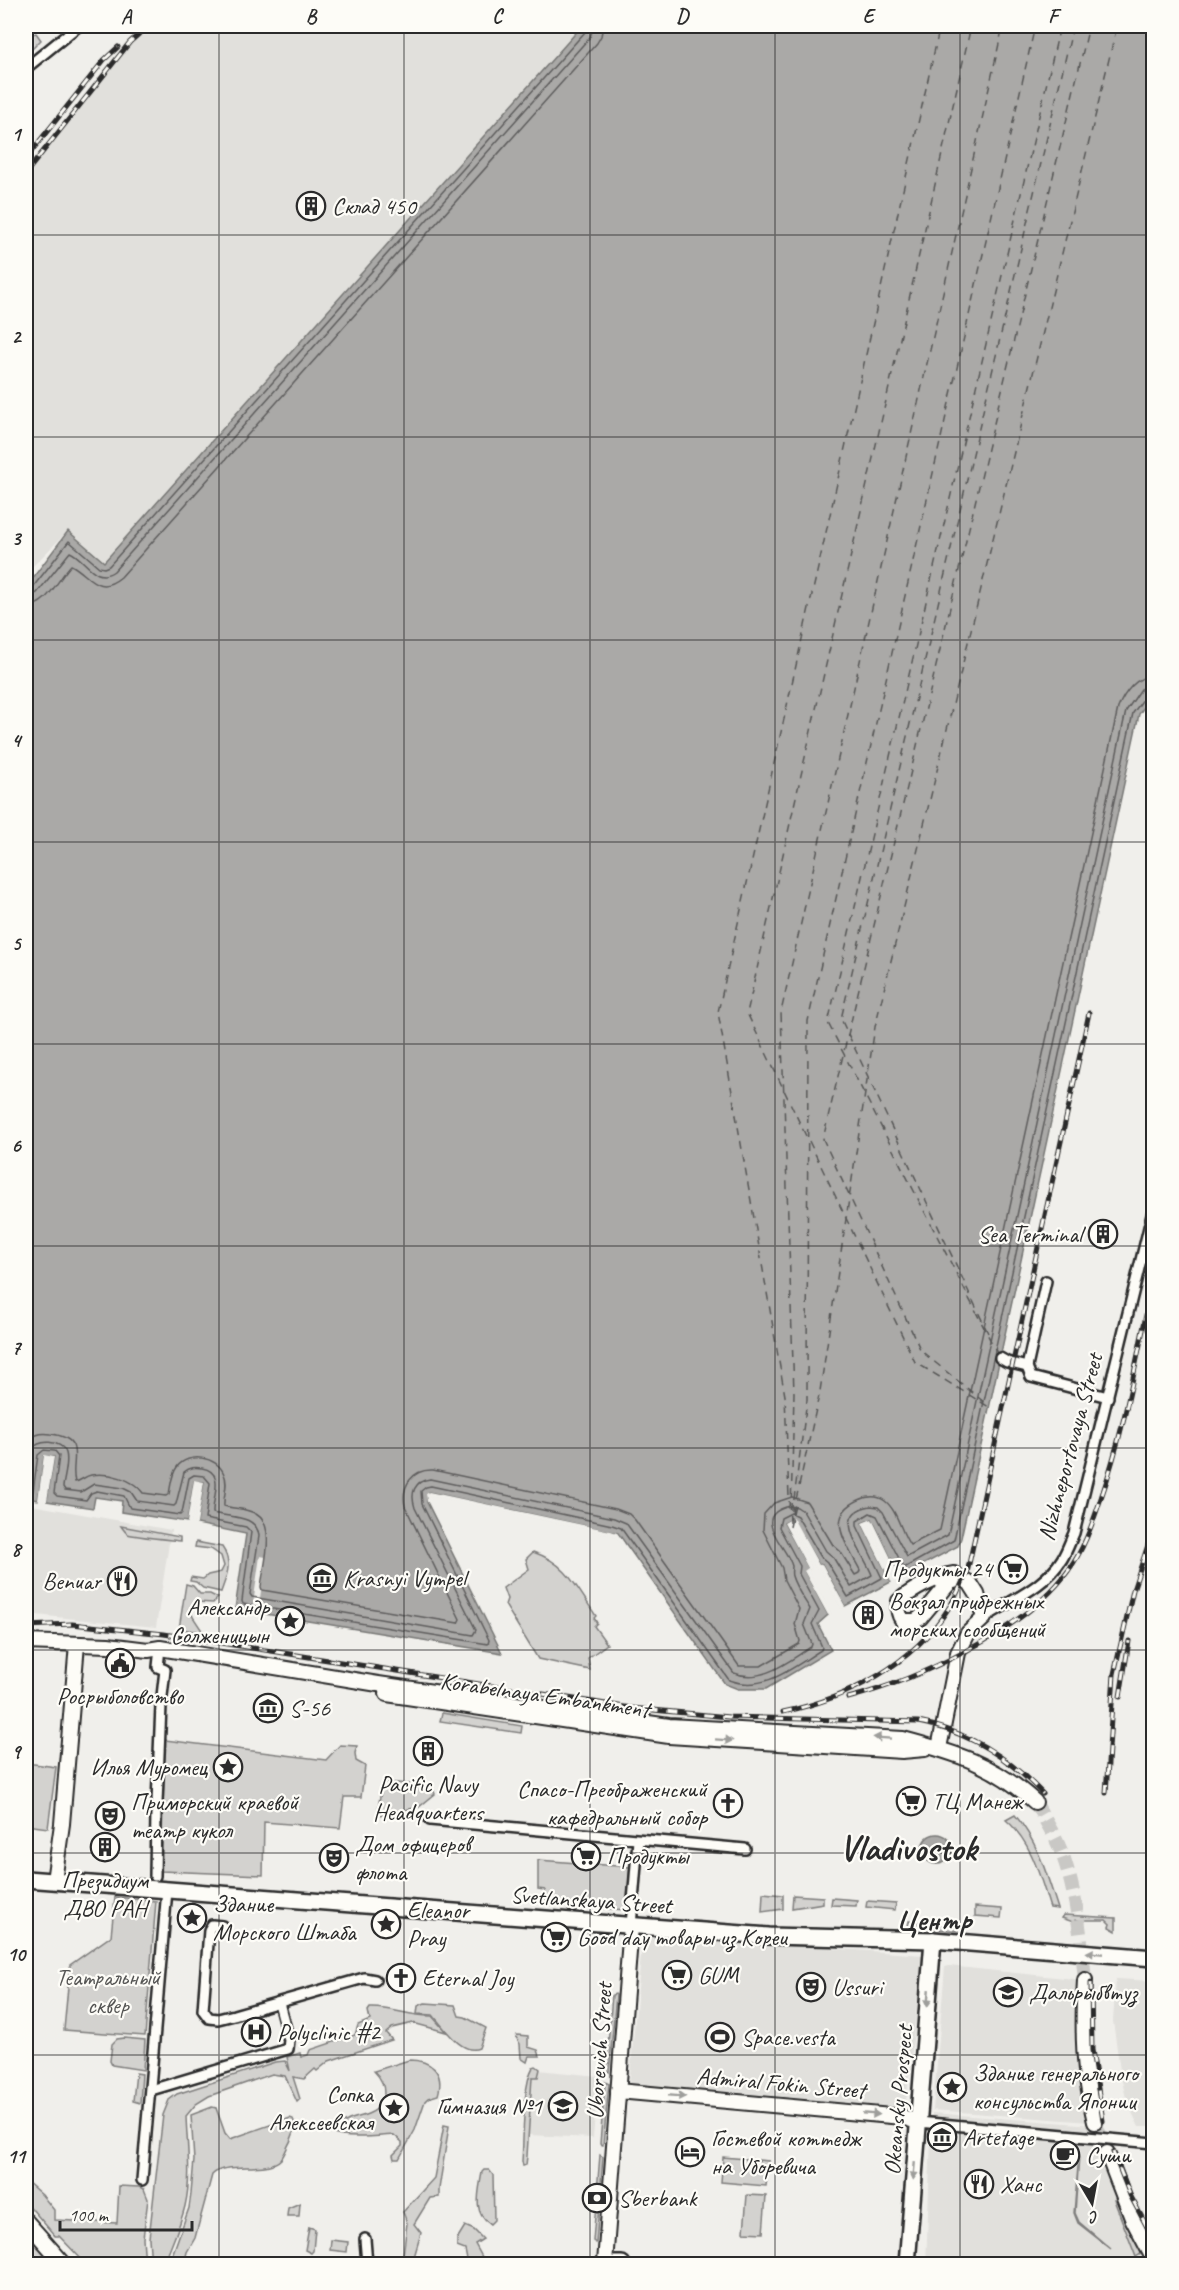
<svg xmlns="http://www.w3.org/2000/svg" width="1179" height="2290" font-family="Caveat,sans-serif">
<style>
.built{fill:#e1e0dc}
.green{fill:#d3d2cf;stroke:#7f7e7d;stroke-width:1.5}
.water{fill:#aaa9a7;stroke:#777775;stroke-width:1.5}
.pier{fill:#f0efeb}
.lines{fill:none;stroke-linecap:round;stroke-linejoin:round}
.shore{stroke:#5e5d5d;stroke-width:1.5}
.ferry{stroke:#575756;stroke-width:1.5;stroke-dasharray:8 6;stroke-linecap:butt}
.secondary-tunnel{stroke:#c9c8c5;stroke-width:14;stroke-dasharray:14 7;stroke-linecap:butt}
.street-casing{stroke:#2b2b2b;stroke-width:14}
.secondary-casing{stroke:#2b2b2b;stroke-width:18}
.primary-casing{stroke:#2b2b2b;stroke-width:20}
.street{stroke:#fdfcf7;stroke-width:9}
.secondary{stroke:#fdfcf7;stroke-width:14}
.primary{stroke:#fdfcf7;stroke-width:15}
.rail-casing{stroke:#2b2b2b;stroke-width:5}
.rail{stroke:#fdfcf7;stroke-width:3;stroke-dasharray:9;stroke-linecap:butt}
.oneway{fill:#9e9e9b}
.grid{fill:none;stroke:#2b2b2b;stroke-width:1.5;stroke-opacity:0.55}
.labels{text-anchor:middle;stroke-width:4.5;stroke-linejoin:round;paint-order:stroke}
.poi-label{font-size:24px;fill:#2b2b2b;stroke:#fdfcf7;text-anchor:start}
.street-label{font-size:24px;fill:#2b2b2b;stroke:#fdfcf7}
.park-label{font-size:24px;fill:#555554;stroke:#fdfcf7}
.district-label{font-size:30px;font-weight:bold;fill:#2b2b2b;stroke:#fdfcf7}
.town-label{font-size:36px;font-weight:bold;fill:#2b2b2b;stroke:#fdfcf7}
.neatline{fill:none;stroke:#2b2b2b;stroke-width:2}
.grid-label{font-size:20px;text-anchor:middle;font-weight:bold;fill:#2b2b2b}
</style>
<rect width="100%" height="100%" fill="#f0efeb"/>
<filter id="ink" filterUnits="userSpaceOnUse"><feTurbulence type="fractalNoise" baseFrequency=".0167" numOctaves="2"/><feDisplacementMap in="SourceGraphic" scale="12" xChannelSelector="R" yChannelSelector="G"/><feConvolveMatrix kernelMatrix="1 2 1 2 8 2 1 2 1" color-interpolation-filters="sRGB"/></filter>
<g filter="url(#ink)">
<g class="built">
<polygon points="148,26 582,26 104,563 68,531 26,573 26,173 130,42"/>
<polygon points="26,1504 171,1530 156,1627 26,1614"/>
<polygon points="643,1934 923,1955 905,2110 629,2085"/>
<polygon points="949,1966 1084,1980 1089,2122 933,2110 945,1967"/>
<polygon points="1116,1979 1153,1981 1153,2127 1139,2127 1127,2102 1121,2077 1113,2021"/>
<polygon points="538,2070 598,2076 593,2138 528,2135 532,2077 538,2078"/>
<polygon points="932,2113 1093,2125 1098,2145 1152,2264 926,2264"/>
</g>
<g class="green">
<path d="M36 33 41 40 26 55C25 46 25 35 36 33Z"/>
<path d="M121 1526 180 1537V1541C172 1540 132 1536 128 1534 125 1532 123 1529 121 1526Z"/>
<path d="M196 1542 222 1547C233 1563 227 1575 221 1592L203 1588 196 1582 190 1581 191 1577 203 1579 208 1575 221 1572 224 1566 221 1556 211 1549 195 1547Z"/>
<path d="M533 1552C567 1563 577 1588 596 1616L594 1618 597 1623 594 1626 607 1644 588 1658 590 1670 538 1659 505 1605 507 1599 503 1588 529 1569 526 1559Z"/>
<polygon points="186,1584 193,1586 200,1594 210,1594 218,1598 213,1603 197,1602 190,1609 193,1617 203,1632 179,1629"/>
<polygon points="442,1713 522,1726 521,1733 440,1721"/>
<polygon points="165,1740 326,1760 340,1745 357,1746 355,1753 356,1761 365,1766 361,1797 344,1797 340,1828 264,1822 263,1875 161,1871"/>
<polygon points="26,1764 34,1764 56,1767 48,1828 26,1825"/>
<path d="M386 1782 432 1786 435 1794 419 1807 380 1815 378 1812C379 1802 380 1789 386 1782Z"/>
<path d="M1015 1815C1038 1842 1047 1875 1058 1909L1050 1908C1040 1877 1032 1842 1006 1820Z"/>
<polygon points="538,1860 630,1867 626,1910 545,1904 545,1890 538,1889"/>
<polygon points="763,1893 783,1895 783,1909 762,1912"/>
<polygon points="793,1895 823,1897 823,1903 792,1908"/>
<polygon points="115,1897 156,1901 145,2036 64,2030 70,1965 111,1936"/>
<polygon points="832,1898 857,1900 856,1906 831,1905"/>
<polygon points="867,1901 896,1903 895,1910 866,1907"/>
<polygon points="975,1907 1002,1909 1001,1918 975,1916"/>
<polygon points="1064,1915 1116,1918 1116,1931 1109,1927 1110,1924 1106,1920 1075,1920 1073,1922 1062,1918"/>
<polygon points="909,1921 958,1926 958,1931 908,1926"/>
<polygon points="615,1994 616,1995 609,2072 606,2070 612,1995"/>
<path d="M425 2003 455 2005 459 2016 465 2017 486 2028 479 2048C462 2056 443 2026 433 2015L417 2014 418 2006Z"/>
<path d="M370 2008C390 2007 412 2017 432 2016L446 2032 413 2023 392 2028 386 2033 392 2040 329 2061 317 2071 315 2069 304 2079 293 2077 300 2099 297 2102 285 2076 272 2074 209 2096 196 2104 186 2116C187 2147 192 2176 185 2206 180 2227 171 2245 164 2264H151L149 2238 163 2115 169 2100 177 2094 275 2062 285 2061 290 2071 287 2057 300 2053 301 2057 308 2055 310 2050 355 2035 358 2025 370 2020 368 2011Z"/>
<polygon points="517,2035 528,2036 528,2047 538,2050 540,2056 529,2056 527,2062 521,2058 520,2044 516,2037"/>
<polygon points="124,2038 145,2040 143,2070 112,2065 110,2061 112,2044 117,2039"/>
<path d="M409 2060C431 2060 445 2072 438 2095L428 2098 425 2101 415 2130 399 2159H394L393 2155 402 2146V2142L394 2135C379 2136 345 2140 332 2133 336 2129 341 2124 347 2121 354 2117 362 2117 370 2113 389 2104 387 2084 374 2071Z"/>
<path d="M536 2066 540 2069 538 2077H532L527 2156 526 2165 523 2166 522 2161C524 2138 522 2086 533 2067Z"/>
<polygon points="136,2073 142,2074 140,2103 133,2101"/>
<polygon points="605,2082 609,2084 603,2145 600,2144"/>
<path d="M212 2107 216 2108 225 2133 230 2139 290 2118 293 2119C297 2126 293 2135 290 2142 287 2147 285 2154 281 2159 267 2174 226 2160 212 2175L195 2238 187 2252 184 2264H169L189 2208 191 2194 194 2160 191 2115Z"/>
<polygon points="444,2125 449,2126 439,2189 439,2197 430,2198 414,2224 421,2233 412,2264 402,2264 407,2223 403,2212 434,2178"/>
<polygon points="600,2155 603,2157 596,2243 593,2241"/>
<polygon points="1079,2155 1075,2213 1079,2222 1111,2249 1078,2223 1074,2213"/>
<polygon points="723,2157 769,2161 766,2186 721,2182"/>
<path d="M484 2170H489L493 2175 494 2220 490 2224C472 2213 479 2191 482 2172Z"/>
<polygon points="26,2181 42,2195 54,2210 54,2220 117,2223 119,2186 139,2187 144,2189 148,2199 143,2238 145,2264 86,2264 59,2236 55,2236 26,2202"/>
<polygon points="747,2195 766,2196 763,2233 744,2232"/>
<polygon points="1114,2200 1116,2200 1142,2253 1136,2257"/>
<polygon points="300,2203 299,2216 287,2216 288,2208"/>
<polygon points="465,2226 474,2230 483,2239 475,2244 482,2257 477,2263 467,2260 465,2250 457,2247 457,2239"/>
<polygon points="309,2227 315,2229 313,2251 311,2253 305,2250"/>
<polygon points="26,2229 56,2264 26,2264"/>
<polygon points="331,2240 348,2242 347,2252 330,2250"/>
<polygon points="324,2258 350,2259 349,2264 324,2264"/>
</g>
<g class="water">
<polygon points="582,26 1153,26 1153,695 1139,714 961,1538 958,1546 900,1577 872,1519 862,1523 891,1582 845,1606 822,1564 819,1565 792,1519 784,1523 809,1569 805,1572 828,1615 818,1624 831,1650 766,1689 738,1689 725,1684 618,1533 429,1492 427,1494 427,1502 502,1653 235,1609 246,1534 197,1524 204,1482 194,1481 187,1522 121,1512 122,1501 95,1497 93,1508 47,1501 54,1457 44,1456 38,1500 26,1498 26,587 68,531 104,562"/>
<circle cx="937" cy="1849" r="15"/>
</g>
<g class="pier">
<polygon points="44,1455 54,1457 47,1501 44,1501 50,1459 46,1459 41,1500 38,1500"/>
<polygon points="194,1480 204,1482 197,1524 194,1524 200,1484 197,1484 190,1523 187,1522"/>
<polygon points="429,1492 611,1531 617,1533 624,1543 620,1542 615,1536 610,1534 430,1495 431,1503 427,1502 426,1494"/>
<polygon points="793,1518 819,1565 822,1564 845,1606 842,1608 820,1568 816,1567 791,1523 788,1525 811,1568 808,1572 831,1614 828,1615 804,1571 808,1568 784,1523"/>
<polygon points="872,1519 900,1577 897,1578 870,1523 866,1525 894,1580 891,1582 862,1523"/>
<polygon points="260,1556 266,1557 258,1612 252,1611"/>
</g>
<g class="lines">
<g class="shore">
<polyline points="26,590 33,587 69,541 99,567 104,568 109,566 585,32 586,26"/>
<path d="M26 598 37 593 70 552C85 558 95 585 114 571L590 37 594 26"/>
<path d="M26 607C48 606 57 580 71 565 89 574 97 597 121 577L597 43 601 36 603 26"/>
<path d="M26 1443C33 1435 40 1432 51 1434 88 1438 69 1463 75 1482 81 1481 85 1476 91 1475 109 1472 133 1479 143 1493L166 1496 169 1494C171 1485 171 1475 177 1467 188 1452 217 1456 224 1474 229 1484 223 1495 224 1506 234 1509 247 1508 256 1514 277 1526 263 1567 261 1587L262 1590 458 1623 460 1619 405 1506C401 1486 412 1469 433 1470L616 1509 629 1514 635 1520 739 1666H761L799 1644 800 1641 795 1624 799 1609 784 1580 782 1568 763 1530 764 1514 774 1503 792 1497 807 1502 833 1545 840 1551 855 1575 859 1573 860 1570C848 1546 823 1516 859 1500 868 1496 877 1495 885 1501 898 1511 901 1533 910 1545L940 1530 1118 708C1124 693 1136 676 1154 675"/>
<path d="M26 1484C29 1474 27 1461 31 1451 37 1438 62 1440 66 1453 69 1463 64 1477 63 1487L65 1490 81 1492 94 1484 123 1488 131 1492 137 1501 174 1506 176 1504 184 1472C190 1467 195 1467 202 1468 226 1472 212 1497 213 1513 229 1518 257 1514 259 1536L250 1594 252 1597 473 1635 476 1630 415 1508C410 1493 414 1481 430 1479L614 1518 626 1523 734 1673C762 1684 788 1661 811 1647L812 1644 804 1624 810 1609C804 1599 795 1587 792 1576 791 1573 792 1569 792 1566 787 1546 748 1516 790 1506L797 1507 803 1511 826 1551 833 1557 851 1587 872 1575C864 1553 828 1513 871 1506L878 1507 883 1512 907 1557 948 1535 1126 711 1141 689 1154 684"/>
<path d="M26 1492 33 1491 38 1455 44 1450 55 1451 59 1456 54 1493 57 1496 86 1500 91 1493 97 1491 124 1496 130 1508 180 1515 182 1513 189 1478 194 1475 204 1476 210 1483 205 1519 246 1527 251 1532 242 1601 243 1604 488 1644 489 1640 422 1504 421 1491 426 1487 431 1486 612 1525 621 1528 729 1680C764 1693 793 1667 821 1650L822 1647 812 1624 819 1611 799 1574 800 1566 779 1527 781 1518 791 1513 797 1516 821 1557 827 1562 848 1597 882 1578 857 1526V1521L870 1513 877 1516 904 1568 954 1540 1133 713 1147 694 1154 692"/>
</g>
<g class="ferry">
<polyline points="806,1136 747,1013 971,26"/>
<polyline points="809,1141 915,1362 989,1407"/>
<polyline points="988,1333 841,1019 1073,26"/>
<polyline points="998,1355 828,1023 1060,26"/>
<polyline points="984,1402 921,1351 823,1139 1089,26"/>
<polyline points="791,1511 794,1393 781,1012 1003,26"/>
<polyline points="792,1514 807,1400 808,1021 1035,26"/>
<polyline points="790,1523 785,1396 718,1012 940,26"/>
<polyline points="790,1527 820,1391 875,1027 1117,26"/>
</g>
<g class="secondary-tunnel">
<path d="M1035 1802C1045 1820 1056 1837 1063 1856 1077 1895 1081 1939 1085 1980"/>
<polyline points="1095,2122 1107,2153"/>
</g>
<g class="street-casing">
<g id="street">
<polyline points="26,68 78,26"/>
<polyline points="1046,1281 1027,1367 1031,1377 1108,1397"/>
<polyline points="1000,1358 1007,1362 1027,1367"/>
<path d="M984 1618C1011 1600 1045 1587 1062 1559 1067 1551 1070 1542 1074 1533L1154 1207"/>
<polyline points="157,1803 161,1705 165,1670 158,1667 160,1648"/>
<polyline points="430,1820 745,1849"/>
<polyline points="155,1876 156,1814"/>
<polyline points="222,1926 212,1925 209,1930 203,2010 209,2018 218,2019 234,2015 364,1978 375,1980"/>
<polyline points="631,1926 638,1840"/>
<polyline points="151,2090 288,2049 289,2040 279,2003"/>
<polyline points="918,2122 1154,2143"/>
<polyline points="142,2180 167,1890"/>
<polyline points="365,2239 367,2264"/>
</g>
</g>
<g class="secondary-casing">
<g id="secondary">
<path d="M26 1642 108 1645 148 1650 160 1648 378 1684 669 1726 903 1739C956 1753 994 1764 1035 1802"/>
<polyline points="387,1694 669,1736 902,1751 925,1749"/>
<path d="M939 1748 958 1653 968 1633 984 1618 977 1594 970 1583 954 1574C935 1577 913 1589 899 1601 898 1610 898 1614 903 1621H915L920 1618 950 1582 961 1579"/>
<polyline points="54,1881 62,1824 77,1644"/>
<path d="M1085 1980C1082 2031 1083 2071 1095 2122"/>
<polyline points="618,2091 902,2117 918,2122"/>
<polyline points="1107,2153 1132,2218 1154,2260"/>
<polyline points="26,2221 64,2264"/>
<polyline points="605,2263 631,1926"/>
</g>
</g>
<g class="primary-casing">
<g id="primary">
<polyline points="26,1879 769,1936 933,1940 1154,1958"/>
<polyline points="603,2264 622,2264"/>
<polyline points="907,2264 933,1940"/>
</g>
</g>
<use href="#street" class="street"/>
<use href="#secondary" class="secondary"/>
<use href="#primary" class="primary"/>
<g class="rail-casing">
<g id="rail">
<polyline points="26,158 104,60 118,47"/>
<polyline points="26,173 130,42 148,26"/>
<path d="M26 1626 72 1624 164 1634 631 1708 729 1717 918 1722C968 1731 1009 1758 1043 1794"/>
<polyline points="1120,1697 1129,1641"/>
<path d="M848 1698C917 1680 1026 1630 1068 1571 1083 1551 1092 1525 1100 1501 1125 1429 1138 1352 1154 1276"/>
<path d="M783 1712C849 1698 913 1665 950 1606 957 1595 961 1584 967 1573L1089 1013"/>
<polyline points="1106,1793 1114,1674 1133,1590 1154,1527"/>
<polyline points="1091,1983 1092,2050 1103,2121"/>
<polyline points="1113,2152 1130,2195 1154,2240"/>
</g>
</g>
<use href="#rail" class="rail"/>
</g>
<defs><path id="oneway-solid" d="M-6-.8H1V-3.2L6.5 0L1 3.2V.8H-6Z" transform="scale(1.5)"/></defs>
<g class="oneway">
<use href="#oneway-solid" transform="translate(882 1738) rotate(-176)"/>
<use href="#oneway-solid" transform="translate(724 1740) rotate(4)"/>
<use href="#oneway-solid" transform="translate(1095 1953) rotate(-175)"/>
<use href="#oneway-solid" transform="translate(928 1998) rotate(95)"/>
<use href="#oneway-solid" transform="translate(677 2096) rotate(5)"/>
<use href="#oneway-solid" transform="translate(871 2114) rotate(5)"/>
<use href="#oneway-solid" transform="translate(914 2171) rotate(95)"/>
</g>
</g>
<path class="grid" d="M219 26V2264M404 26V2264M590 26V2264M775 26V2264M960 26V2264M26 235H1154M26 437H1154M26 640H1154M26 842H1154M26 1044H1154M26 1246H1154M26 1448H1154M26 1650H1154M26 1853H1154M26 2055H1154"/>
<defs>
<g id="building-ring" transform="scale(1.5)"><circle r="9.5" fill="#fdfcf7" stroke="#2b2b2b" stroke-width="1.5"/><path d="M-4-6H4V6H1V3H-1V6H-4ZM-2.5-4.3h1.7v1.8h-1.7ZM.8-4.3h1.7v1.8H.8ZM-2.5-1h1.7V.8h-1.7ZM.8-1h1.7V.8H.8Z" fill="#2b2b2b"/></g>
<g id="supermarket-ring" transform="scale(1.5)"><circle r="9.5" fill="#fdfcf7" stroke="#2b2b2b" stroke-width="1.5"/><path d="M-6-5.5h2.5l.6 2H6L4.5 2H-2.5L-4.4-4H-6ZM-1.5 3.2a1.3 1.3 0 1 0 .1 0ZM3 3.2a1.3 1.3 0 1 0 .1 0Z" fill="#2b2b2b"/></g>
<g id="museum-ring" transform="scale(1.5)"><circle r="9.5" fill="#fdfcf7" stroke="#2b2b2b" stroke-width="1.5"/><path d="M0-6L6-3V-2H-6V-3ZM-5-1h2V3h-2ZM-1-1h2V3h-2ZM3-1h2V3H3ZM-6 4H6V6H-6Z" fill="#2b2b2b"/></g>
<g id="restaurant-ring" transform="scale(1.5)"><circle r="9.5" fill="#fdfcf7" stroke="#2b2b2b" stroke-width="1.5"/><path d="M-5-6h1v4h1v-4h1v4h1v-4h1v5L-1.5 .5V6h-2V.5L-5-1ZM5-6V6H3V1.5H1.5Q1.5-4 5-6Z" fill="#2b2b2b"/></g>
<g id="sight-ring" transform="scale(1.5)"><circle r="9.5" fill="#fdfcf7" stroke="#2b2b2b" stroke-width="1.5"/><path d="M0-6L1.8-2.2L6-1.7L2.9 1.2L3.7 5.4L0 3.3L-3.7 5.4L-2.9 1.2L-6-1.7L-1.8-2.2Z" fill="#2b2b2b"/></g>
<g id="civic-ring" transform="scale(1.5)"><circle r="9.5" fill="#fdfcf7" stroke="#2b2b2b" stroke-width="1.5"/><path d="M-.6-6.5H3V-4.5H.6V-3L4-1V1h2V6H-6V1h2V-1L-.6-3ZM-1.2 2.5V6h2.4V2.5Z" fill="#2b2b2b"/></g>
<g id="church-ring" transform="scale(1.5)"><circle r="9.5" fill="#fdfcf7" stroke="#2b2b2b" stroke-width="1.5"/><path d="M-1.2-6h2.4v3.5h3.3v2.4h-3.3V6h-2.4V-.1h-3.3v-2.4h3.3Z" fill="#2b2b2b"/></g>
<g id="theatre-ring" transform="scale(1.5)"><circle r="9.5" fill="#fdfcf7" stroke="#2b2b2b" stroke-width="1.5"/><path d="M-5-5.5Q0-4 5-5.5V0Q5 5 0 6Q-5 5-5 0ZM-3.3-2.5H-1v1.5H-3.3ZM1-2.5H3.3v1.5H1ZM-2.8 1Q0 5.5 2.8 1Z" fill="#2b2b2b"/></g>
<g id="university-ring" transform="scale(1.5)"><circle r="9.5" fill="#fdfcf7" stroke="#2b2b2b" stroke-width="1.5"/><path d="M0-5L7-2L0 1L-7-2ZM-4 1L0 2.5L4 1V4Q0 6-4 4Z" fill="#2b2b2b"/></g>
<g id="hospital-ring" transform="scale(1.5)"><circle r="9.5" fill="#fdfcf7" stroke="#2b2b2b" stroke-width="1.5"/><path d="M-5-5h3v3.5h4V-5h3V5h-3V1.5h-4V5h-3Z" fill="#2b2b2b"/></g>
<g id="stadium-ring" transform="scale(1.5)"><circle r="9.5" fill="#fdfcf7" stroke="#2b2b2b" stroke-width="1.5"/><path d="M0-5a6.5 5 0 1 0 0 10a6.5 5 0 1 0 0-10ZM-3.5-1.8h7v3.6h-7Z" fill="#2b2b2b"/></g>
<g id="school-ring" transform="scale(1.5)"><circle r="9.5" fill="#fdfcf7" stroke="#2b2b2b" stroke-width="1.5"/><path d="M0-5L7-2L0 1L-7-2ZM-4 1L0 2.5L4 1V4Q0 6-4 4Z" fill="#2b2b2b"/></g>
<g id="hotel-ring" transform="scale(1.5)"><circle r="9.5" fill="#fdfcf7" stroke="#2b2b2b" stroke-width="1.5"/><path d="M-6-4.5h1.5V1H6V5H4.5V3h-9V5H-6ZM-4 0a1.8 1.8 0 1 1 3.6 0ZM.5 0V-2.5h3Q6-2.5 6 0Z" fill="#2b2b2b"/></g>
<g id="cafe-ring" transform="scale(1.5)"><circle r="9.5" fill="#fdfcf7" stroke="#2b2b2b" stroke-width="1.5"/><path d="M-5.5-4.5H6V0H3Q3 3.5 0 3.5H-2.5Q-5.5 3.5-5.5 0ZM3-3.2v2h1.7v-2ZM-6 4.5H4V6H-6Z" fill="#2b2b2b"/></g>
<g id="bank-ring" transform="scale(1.5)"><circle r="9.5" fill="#fdfcf7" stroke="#2b2b2b" stroke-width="1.5"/><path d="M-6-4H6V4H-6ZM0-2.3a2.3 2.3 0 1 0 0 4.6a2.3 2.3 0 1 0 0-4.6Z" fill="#2b2b2b"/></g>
</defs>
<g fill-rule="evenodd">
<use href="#building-ring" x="311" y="206"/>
<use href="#building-ring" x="1103" y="1234"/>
<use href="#supermarket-ring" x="1013" y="1569"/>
<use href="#museum-ring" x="322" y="1578"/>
<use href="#restaurant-ring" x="122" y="1581"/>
<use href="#building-ring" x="868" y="1615"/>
<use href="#sight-ring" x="290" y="1621"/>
<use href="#civic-ring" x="120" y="1663"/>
<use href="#museum-ring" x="268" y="1708"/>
<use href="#building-ring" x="428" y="1751"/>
<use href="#sight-ring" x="228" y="1767"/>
<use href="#supermarket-ring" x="911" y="1801"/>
<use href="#church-ring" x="728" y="1803"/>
<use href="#theatre-ring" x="110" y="1816"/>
<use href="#building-ring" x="105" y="1847"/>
<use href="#supermarket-ring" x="586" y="1856"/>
<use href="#theatre-ring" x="334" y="1858"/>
<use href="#sight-ring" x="192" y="1918"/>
<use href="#sight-ring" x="386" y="1924"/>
<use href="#supermarket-ring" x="556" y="1937"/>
<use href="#supermarket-ring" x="677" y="1975"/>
<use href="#church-ring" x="401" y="1978"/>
<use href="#theatre-ring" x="811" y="1987"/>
<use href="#university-ring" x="1008" y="1992"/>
<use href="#hospital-ring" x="256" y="2032"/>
<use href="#stadium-ring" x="720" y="2037"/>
<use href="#sight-ring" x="952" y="2087"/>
<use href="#school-ring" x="563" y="2106"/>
<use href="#sight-ring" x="394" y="2108"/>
<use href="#museum-ring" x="942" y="2137"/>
<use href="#hotel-ring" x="690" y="2152"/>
<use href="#cafe-ring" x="1065" y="2155"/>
<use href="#restaurant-ring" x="979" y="2184"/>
<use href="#bank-ring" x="597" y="2198"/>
</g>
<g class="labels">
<g class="poi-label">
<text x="332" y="214">Склад 450</text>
<text x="1082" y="1242" text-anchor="end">Sea Terminal</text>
<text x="992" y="1577" text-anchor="end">Продукты 24</text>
<text x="343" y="1586">Krasnyi Vympel</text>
<text x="101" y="1589" text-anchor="end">Benuar</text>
<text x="889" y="1609">Вокзал прибрежных<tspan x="889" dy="28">морских сообщений</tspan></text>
<text x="269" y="1615" text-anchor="end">Александр<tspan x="269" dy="28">Солженицын</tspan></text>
<text x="120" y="1704" text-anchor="middle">Росрыболовство</text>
<text x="289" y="1716">S-56</text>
<text x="207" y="1775" text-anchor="end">Илья Муромец</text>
<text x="428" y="1792" text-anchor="middle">Pacific Navy<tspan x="428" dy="28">Headquarters</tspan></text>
<text x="707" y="1797" text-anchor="end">Спасо-Преображенский<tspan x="707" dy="28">кафедральный собор</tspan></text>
<text x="932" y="1809">ТЦ Манеж</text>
<text x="131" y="1810">Приморский краевой<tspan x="131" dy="28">театр кукол</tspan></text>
<text x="355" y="1852">Дом офицеров<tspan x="355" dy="28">флота</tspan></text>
<text x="607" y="1864">Продукты</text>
<text x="105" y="1888" text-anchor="middle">Президиум<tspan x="105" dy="28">ДВО РАН</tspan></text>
<text x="213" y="1912">Здание<tspan x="213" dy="28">Морского Штаба</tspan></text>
<text x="407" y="1918">Eleanor<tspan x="407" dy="28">Pray</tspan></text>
<text x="577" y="1945">Good day товары из Кореи</text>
<text x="698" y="1983">GUM</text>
<text x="422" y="1986">Eternal Joy</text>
<text x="832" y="1995">Ussuri</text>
<text x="1029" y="2000">Дальрыбвтуз</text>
<text x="277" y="2040">Polyclinic #2</text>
<text x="741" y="2045">Space.vesta</text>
<text x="973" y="2081">Здание генерального<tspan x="973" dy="28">консульства Японии</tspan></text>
<text x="373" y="2102" text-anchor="end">Сопка<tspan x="373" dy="28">Алексеевская</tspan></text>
<text x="542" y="2114" text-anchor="end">Гимназия №1</text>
<text x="963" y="2145">Artetage</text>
<text x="711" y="2146">Гостевой коттедж<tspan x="711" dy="28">на Уборевича</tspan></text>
<text x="1086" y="2163">Суши</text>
<text x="1000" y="2192">Ханс</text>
<text x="618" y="2206">Sberbank</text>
</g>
<g class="street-label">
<text transform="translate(1070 1447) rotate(-75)" y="8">Nizhneportovaya Street</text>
<text transform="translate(545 1695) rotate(8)" y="8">Korabelnaya Embankment</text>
<text transform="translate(591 1900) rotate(4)" y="8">Svetlanskaya Street</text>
<text transform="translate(599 2051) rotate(-86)" y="8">Uborevich Street</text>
<text transform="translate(781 2083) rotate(5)" y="8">Admiral Fokin Street</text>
<text transform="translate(898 2100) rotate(-85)" y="8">Okeansky Prospect</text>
</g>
<g class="park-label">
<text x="108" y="1985">Театральный<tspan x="108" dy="28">сквер</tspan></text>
</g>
<g class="district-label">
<text x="934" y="1930">Центр</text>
</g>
<g class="town-label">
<text x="908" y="1860">Vladivostok</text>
</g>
</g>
<rect width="1179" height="2290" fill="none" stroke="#fdfcf7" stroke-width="66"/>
<g transform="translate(1092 2203) rotate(170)" stroke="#fdfcf7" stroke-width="4.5" paint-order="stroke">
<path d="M0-4.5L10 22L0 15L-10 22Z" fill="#2b2b2b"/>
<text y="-9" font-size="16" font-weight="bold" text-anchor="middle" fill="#2b2b2b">С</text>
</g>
<path d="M60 2221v9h132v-9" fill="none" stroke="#2b2b2b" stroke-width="3"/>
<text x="69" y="2221" font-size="18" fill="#2b2b2b" stroke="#fdfcf7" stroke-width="4.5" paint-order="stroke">100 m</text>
<rect x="33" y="33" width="1113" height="2224" class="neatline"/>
<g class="grid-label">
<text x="126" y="23">A</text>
<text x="311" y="23">B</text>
<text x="497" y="23">C</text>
<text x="682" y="23">D</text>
<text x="868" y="23">E</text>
<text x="1053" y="23">F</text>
<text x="16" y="141">1</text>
<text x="16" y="343">2</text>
<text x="16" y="545">3</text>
<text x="16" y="747">4</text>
<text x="16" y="950">5</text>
<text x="16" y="1152">6</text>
<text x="16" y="1354">7</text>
<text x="16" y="1556">8</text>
<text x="16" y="1758">9</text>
<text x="16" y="1961">10</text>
<text x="16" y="2163">11</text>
</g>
</svg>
